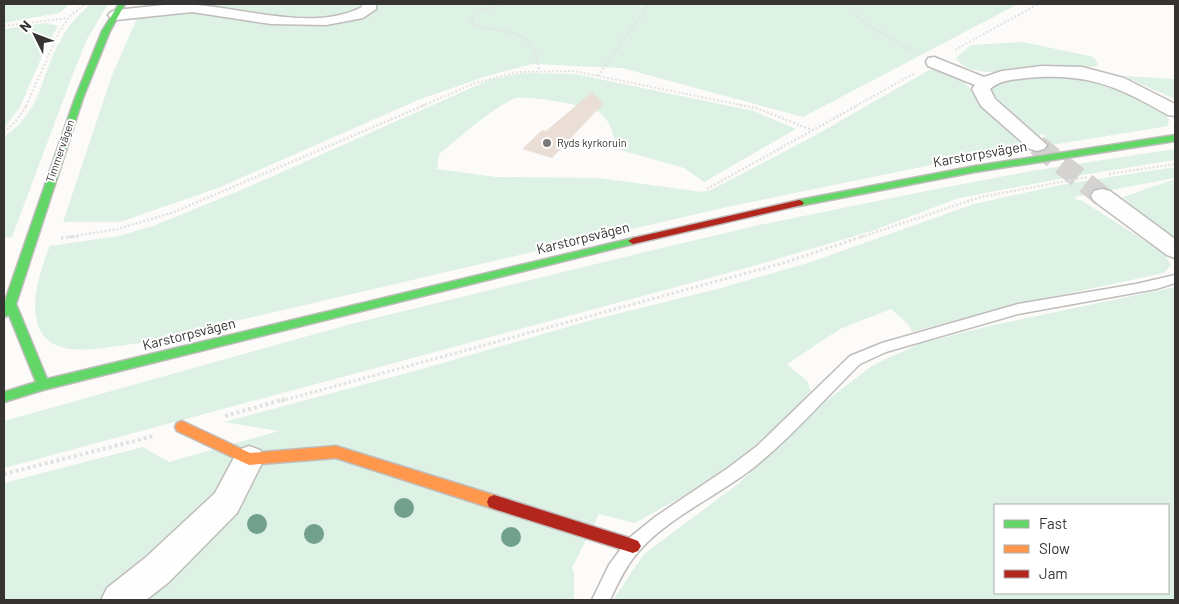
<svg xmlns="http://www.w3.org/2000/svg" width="1179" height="604" font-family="Barlow,sans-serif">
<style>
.green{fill:#ddf1e4;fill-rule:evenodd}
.building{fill:#eaded6}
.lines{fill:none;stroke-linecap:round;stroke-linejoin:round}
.street-tunnel{stroke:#d5d3d1;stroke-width:21;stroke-dasharray:21 10;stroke-linecap:butt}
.lane-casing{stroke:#bfbdbb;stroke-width:3}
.street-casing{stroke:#bfbdbb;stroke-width:3}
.fast-casing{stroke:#bfbdbb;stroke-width:3}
.slow-casing{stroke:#bfbdbb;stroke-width:3}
.jam-casing{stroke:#bfbdbb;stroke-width:3}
.path-far3{stroke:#e3e2e2;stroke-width:2;stroke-dasharray:2 2;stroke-linecap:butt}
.path-far2{stroke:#e3e2e2;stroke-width:2.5;stroke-dasharray:2 2;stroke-linecap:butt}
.path-far1{stroke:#e3e2e2;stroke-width:3;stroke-dasharray:2.5 2.5;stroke-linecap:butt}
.path{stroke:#e3e2e2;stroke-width:4;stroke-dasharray:3 3;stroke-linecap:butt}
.lane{fill:#fffefe;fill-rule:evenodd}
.street{fill:#fffefe;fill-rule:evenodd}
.fast{fill:#63d668;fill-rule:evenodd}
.slow{fill:#ff974d;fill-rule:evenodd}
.jam{fill:#b3261e;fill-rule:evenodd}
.tree{fill:#72a08e}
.poi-dot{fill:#7b7a78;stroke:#fff;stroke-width:2}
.labels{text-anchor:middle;stroke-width:4;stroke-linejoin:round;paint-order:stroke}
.far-poi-label{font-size:11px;fill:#353432;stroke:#fff;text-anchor:start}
.far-street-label{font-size:11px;fill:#353432;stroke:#fff}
.street-label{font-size:14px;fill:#353432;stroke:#fff}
</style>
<rect width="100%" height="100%" fill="#fdfbf9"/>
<g class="green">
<polygon points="4,4 70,4 59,13 4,23"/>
<path d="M90 4H108L86 41 73 74 12 237 4 238V137C44 109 39 77 61 39 68 25 79 15 90 4Z"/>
<polygon points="143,4 1018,4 803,117 622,68 532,64 487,76 418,100 218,188 120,222 63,222 111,78"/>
<polygon points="46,23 58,26 47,45 20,107 4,128 4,29"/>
<path d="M1023 42 1094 57 1099 65C1083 71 1066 63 1049 65 1023 67 973 83 956 58L971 45Z"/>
<path d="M939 69 957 76 969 87 981 105 999 122 1028 144 1013 140 1029 146 1047 143 1045 135 1040 134V140L991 101 989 88C1000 83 1011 81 1023 79 1066 71 1088 76 1127 93 1143 100 1157 107 1169 119L1168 126 941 163 727 207 141 343C118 345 84 354 61 347 19 334 38 274 50 246L119 236 153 226 246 188 489 80 522 73 575 74 754 111 796 129 704 182 684 168 617 149C614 136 611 121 599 112 589 106 523 94 513 99 486 113 463 135 439 154L437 169 496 177 599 178 702 192 711 190 816 135 929 70Z"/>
<polygon points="1123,76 1175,79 1175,99"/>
<polygon points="1175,149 1175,160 1070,177 959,198 872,231 750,267 4,468 4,421 351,324 645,252 759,225 931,190 1031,171"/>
<polygon points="1175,167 1175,178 1074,197 1077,200 1081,200 1164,253 1171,265 1164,273 1005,307 912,332 908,324 891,309 840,329 787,364 807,381 811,391 774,431 702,486 635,523 599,514 572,568 574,573 574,600 4,600 4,483 143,447 169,462 279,431 224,422 422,369 588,321 721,288 811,262 974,204 1065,184"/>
<polygon points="1175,179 1175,246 1123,197"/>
<path d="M1175 287V600H613L644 554 738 484 827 400 873 365 919 344 989 326ZM995 505H1168V593H995Z"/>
</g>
<polygon class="building" points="592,92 603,104 552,158 522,149 542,130 546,131"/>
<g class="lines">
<polyline class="street-tunnel" points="1037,145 1102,196"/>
<g class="lane-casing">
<path id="lane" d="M1175 275V283L1156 289 1018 314 886 352 860 364C825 398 792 437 753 468 715 498 665 518 634 557 624 570 617 585 610 600H592L609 565 628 539 655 517 728 468 757 446 850 356 882 343 1018 304 1136 284Z"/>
</g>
<g class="street-casing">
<g id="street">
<path d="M173 4C231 2 308 35 362 7V4H376V9L363 18 326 25 271 24 192 12 116 20 111 18 108 15 111 12 116 10Z"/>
<path d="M934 57 984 77 1002 71 1042 66 1082 67 1124 78 1175 104V116L1168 115C1118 86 1086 72 1026 78 1013 80 1000 80 990 89L995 99 1047 145 1044 149 1037 151 1030 149 981 106 972 89 975 85 928 66 926 62 928 58Z"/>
<polygon points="1102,189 1110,191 1175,239 1175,258 1167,255 1094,201 1091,196 1094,191"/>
<polygon points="249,446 260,450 264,459 237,513 169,582 146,600 101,600 107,588 145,558 215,493 238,450"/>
</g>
</g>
<g class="fast-casing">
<g id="fast">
<polygon points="119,4 125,4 110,31 83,98 16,304 47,379 633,238 638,241 633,244 43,390 4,402 4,392 36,382 9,315 4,317 4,304 75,98 102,31"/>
<polygon points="1175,135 1175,141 975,172 799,206 794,203 799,200 975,166"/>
</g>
</g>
<g class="slow-casing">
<polygon id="slow" points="182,421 250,453 336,446 494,495 499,497 501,502 499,507 494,509 336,458 249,465 177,431 175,427 177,423"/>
</g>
<g class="jam-casing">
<g id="jam">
<polygon points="799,200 802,201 804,203 802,205 633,244 628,241 633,238"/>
<polygon points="494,495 633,539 638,541 641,546 638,551 633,553 494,509 489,507 487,502 489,497"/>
</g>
</g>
<g class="path-far3">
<path d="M502 4 479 11 468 22C504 38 534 21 539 71"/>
<polyline points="845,4 867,25 916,52"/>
<polyline points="4,26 67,18"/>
<polyline points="955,50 1038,4"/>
<polyline points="598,76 649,4"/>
<polyline points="26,106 59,32 69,17 85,4"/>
<polyline points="422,106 475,83 518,72 573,71 746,106"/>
<polyline points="856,106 915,73"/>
</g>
<g class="path-far2">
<polyline points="740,105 756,108 812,130"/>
<polyline points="4,132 15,122 27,105"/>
<polyline points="1109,174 1175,164"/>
<polyline points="707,189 858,105"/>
<polyline points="69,237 118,229 174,212 425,105"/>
<polyline points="861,237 981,197 1088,177"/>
</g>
<g class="path-far1">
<polyline points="61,238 80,236"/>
<polyline points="281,401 783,263 864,236"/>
</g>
<g class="path">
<polyline points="225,416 285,399"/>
<polyline points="4,474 154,436"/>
</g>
<use href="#lane" class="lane"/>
<use href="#street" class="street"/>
<use href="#fast" class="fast"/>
<use href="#slow" class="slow"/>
<use href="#jam" class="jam"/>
</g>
<g class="tree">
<circle cx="404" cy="508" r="10"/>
<circle cx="257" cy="524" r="10"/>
<circle cx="314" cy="534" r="10"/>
<circle cx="511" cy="537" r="10"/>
</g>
<circle class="poi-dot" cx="547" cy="143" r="5"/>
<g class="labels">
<g class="far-poi-label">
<text x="557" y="147">Ryds kyrkoruin</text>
</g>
<g class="far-street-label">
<text transform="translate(60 151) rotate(-71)" y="4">Timmervägen</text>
</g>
<g class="street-label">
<text transform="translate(980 154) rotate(-10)" y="5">Karstorpsvägen</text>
<text transform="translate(583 238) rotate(-14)" y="5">Karstorpsvägen</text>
<text transform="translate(189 334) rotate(-14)" y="5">Karstorpsvägen</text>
</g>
</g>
<rect width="1179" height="604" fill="none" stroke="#353432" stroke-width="10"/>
<rect x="994" y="504" width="175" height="90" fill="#ffffff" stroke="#aeaead"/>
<rect x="1004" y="520" width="25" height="8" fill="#63d668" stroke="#aeaead"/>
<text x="1039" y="529" font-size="15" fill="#353432">Fast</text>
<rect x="1004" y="545" width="25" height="8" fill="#ff974d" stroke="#aeaead"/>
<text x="1039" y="554" font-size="15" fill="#353432">Slow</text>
<rect x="1004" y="570" width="25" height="8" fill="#b3261e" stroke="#aeaead"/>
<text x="1039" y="579" font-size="15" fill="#353432">Jam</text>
<g transform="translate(35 35) rotate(312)" stroke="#ffffff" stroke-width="4" paint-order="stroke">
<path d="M0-4L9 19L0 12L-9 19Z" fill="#353432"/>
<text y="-8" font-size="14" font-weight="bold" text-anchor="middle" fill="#353432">N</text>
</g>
</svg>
